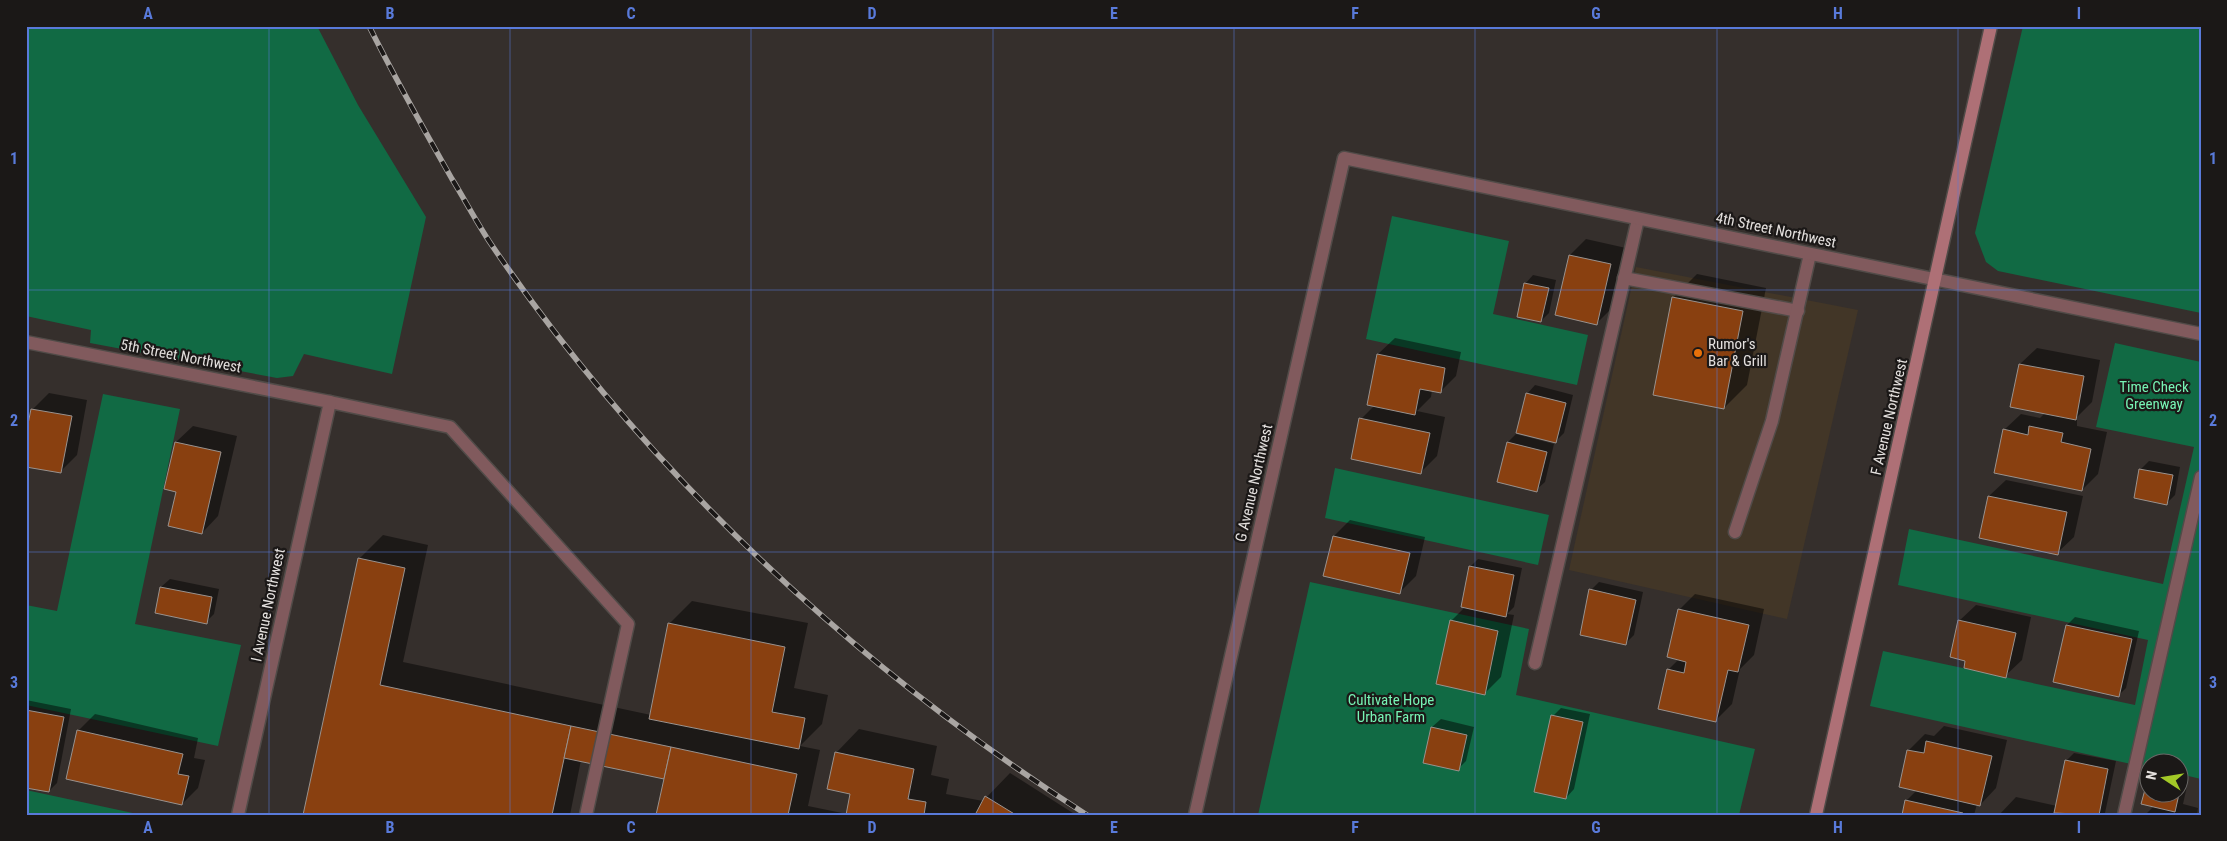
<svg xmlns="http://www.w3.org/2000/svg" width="2227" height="841" font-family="'Roboto Condensed',sans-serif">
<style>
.commercial{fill:#423627}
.green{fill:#116a44}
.shadow{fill:#0007}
.building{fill:#894010;stroke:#99928e}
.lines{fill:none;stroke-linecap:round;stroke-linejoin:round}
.lane-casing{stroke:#514b48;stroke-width:15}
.street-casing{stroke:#514b48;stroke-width:15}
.secondary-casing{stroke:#514b48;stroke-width:15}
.lane{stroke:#815a5d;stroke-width:12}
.street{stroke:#815a5d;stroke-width:12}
.secondary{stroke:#ae7076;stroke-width:12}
.rail-casing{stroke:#a9a5a2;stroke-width:5.5}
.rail{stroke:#1b1817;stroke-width:4;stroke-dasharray:11;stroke-linecap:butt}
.grid{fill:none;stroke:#597ada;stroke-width:1;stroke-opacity:0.55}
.food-dot{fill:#e8710a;stroke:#1b1817;stroke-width:2}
.labels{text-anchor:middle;stroke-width:4.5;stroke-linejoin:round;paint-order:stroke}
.street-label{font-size:15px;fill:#e4e0de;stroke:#1b1817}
.poi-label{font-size:15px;fill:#e4e0de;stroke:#1b1817;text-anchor:start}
.park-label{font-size:15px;fill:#77f4b5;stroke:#1b1817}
.neatline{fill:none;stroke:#597ada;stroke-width:2}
.grid-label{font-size:16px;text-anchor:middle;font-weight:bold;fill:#597ada}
</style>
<rect width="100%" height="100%" fill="#352f2c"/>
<polygon class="commercial" points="1636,267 1858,310 1787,619 1569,570"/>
<g class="green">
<polygon points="26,26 317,26 358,105 426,217 392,374 304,354 293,376 277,378 90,343 91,330 26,316"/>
<polygon points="2023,26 2201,26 2201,313 1998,271 1986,262 1975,233"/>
<polygon points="1392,216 1509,241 1493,314 1588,335 1577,385 1366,339"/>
<polygon points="2115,343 2201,362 2201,779 2180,774 2180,764 2150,764 2149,768 1870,706 1883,651 2135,705 2148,640 1898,585 1909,529 2163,584 2194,447 2096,427"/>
<polygon points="103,394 180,409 135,624 241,645 218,746 26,705 26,605 57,611"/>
<polygon points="1335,468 1549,515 1538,565 1325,518"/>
<polygon points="1310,582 1529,629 1516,695 1755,749 1739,815 1258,815"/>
<polygon points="26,790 142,815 26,815"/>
</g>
<g class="shadow">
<polygon points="1586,239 1626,248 1613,307 1597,323 1557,314 1570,255"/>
<polygon points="1697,274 1766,288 1747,385 1724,408 1673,298"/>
<polygon points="1533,275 1556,280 1549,313 1541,321 1525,284"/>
<polygon points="1395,338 1461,352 1456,376 1440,392 1432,390 1431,397 1417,411 1445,417 1437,456 1421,472 1361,419 1374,406 1378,354"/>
<polygon points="2037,348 2100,360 2092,402 2077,417 2077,426 2107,432 2098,474 2082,490 2004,430 2021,414 2040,418 2045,413 2012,406 2020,364"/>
<polygon points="1535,385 1573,395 1564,433 1556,441 1527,394"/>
<polygon points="49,393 87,400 77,455 60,472 32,410"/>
<polygon points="193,426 237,436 218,516 202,533 177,491 176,442"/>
<polygon points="1516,434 1554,444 1545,482 1536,490 1508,442"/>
<polygon points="2149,461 2180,467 2175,495 2167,503 2135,497 2141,469"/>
<polygon points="2006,480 2083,496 2074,537 2057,553 1981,537 1989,496"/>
<polygon points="1350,520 1425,537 1416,576 1400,592 1325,575 1334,536"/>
<polygon points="383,535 428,545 403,662 651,715 669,624 692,601 808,623 794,688 828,695 822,724 800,746 820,750 808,806 847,814 852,793 836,753 859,729 937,746 931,775 949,779 946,794 983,801 1010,773 1076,815 657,815 665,778 581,760 570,815 305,815 359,559"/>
<polygon points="1478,559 1522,568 1514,607 1507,614 1514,615 1501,677 1484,694 1451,621 1465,607 1470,567"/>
<polygon points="170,579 219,589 214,614 206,622 156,612 161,587"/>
<polygon points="1599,582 1643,592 1634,635 1626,643 1591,590"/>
<polygon points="1695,594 1764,609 1754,655 1740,669 1732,704 1716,720 1668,670 1679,659 1679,610"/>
<polygon points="1976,605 2031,617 2022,660 2005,676 1959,621"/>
<polygon points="2075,617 2139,631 2126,688 2118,696 2067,625"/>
<polygon points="26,700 71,709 57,783 49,791 26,787"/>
<polygon points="1561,708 1590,714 1574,789 1566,798 1553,716"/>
<polygon points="95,714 198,738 194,758 205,760 198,788 182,804 78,731"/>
<polygon points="1441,719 1474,727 1466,761 1458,769 1424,762 1432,727"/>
<polygon points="1944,726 2007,740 1996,788 1980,805 1977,804 1974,815 1903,815 1906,801 1917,790 1900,786 1909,750 1925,734 1934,736"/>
<polygon points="2074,753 2116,761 2105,813 2114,815 2071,815 2054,811 2053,815 1999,815 2016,797 2057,806 2066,761"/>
<polygon points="2150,784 2150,794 2180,794 2180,784 2187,786 2183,804 2198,808 2197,815 2145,815 2154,806 2147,787"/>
</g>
<g class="building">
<polygon points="1569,255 1611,264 1597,325 1555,315"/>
<polygon points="1524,283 1549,288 1541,322 1517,317"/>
<polygon points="1672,297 1743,311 1724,409 1653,395"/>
<polygon points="1377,354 1445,368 1441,393 1420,389 1415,415 1367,405"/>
<polygon points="2019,364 2084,376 2076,420 2010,407"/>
<polygon points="1526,393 1566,403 1556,443 1516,433"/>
<polygon points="31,409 72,416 61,473 26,467 26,434"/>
<polygon points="1359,418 1430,433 1421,474 1351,459"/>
<polygon points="2029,426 2063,433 2061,442 2091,449 2082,491 1994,473 2003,429 2028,435"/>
<polygon points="175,442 221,452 202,534 168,526 176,492 164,489"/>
<polygon points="1507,442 1547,452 1537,492 1497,482"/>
<polygon points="2139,469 2173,475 2167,505 2134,498"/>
<polygon points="1988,496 2067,512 2058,555 1979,538"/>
<polygon points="1333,536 1410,553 1400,594 1323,576"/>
<polygon points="358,558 405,568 380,685 571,726 552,815 303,815"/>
<polygon points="1469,566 1514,575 1506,617 1461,607"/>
<polygon points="160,587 212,597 207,624 155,613"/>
<polygon points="1589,589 1636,600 1626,645 1580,635"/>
<polygon points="1678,609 1749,625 1738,672 1728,670 1716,722 1658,709 1667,669 1684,673 1686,662 1667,657"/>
<polygon points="1450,620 1498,631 1485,695 1436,684"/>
<polygon points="1958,620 2016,633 2006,678 1964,668 1965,661 1950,657"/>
<polygon points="668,623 785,647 772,712 805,718 799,749 649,719"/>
<polygon points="2066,625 2132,639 2119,697 2053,682"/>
<polygon points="26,710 64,717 49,792 26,788"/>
<polygon points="1551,715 1583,722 1566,799 1534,792"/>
<polygon points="571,726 671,747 664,779 564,758"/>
<polygon points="1431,727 1467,735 1459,771 1423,763"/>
<polygon points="77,730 183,754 178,774 189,776 182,805 66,779"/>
<polygon points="1926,741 1992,756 1980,806 1899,787 1907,750 1924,753"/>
<polygon points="671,747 797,774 788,815 656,815"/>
<polygon points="835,752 914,769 908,799 926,802 924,815 846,815 850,794 827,789"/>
<polygon points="2065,760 2108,769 2099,815 2054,813"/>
<polygon points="2146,786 2150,787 2150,794 2179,794 2175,812 2141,804"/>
<polygon points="985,796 1016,815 975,815"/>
<polygon points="1905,800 1963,813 1962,815 1902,815"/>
</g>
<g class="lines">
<g class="lane-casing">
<g id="lane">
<polyline points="1624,278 1798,311"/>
<polyline points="330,402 450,427 628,624 586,815"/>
<polyline points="1735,532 1772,421 1810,254"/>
<polyline points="1535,663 1638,219"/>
<polyline points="2124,815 2201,477"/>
</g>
</g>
<g class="street-casing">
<g id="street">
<polyline points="26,342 330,402 238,815"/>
<polyline points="1195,815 1344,158 2201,334"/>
</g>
</g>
<g class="secondary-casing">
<polyline id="secondary" points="1816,815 1991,26"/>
</g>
<use href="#lane" class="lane"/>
<use href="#street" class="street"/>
<use href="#secondary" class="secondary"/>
<g class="rail-casing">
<path id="rail" d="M369 26C395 78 423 128 452 179 465 200 477 223 491 244 645 471 857 668 1087 815"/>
</g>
<use href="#rail" class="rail"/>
</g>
<path class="grid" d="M269 26V815M510 26V815M751 26V815M993 26V815M1234 26V815M1475 26V815M1717 26V815M1958 26V815M26 290H2201M26 552H2201"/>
<circle class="food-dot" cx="1698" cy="353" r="5"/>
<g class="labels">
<g class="street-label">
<text transform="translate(1776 230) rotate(12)" y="5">4th Street Northwest</text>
<text transform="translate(181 356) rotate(11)" y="5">5th Street Northwest</text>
<text transform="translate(1889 417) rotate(-77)" y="5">F Avenue Northwest</text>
<text transform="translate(1254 483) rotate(-77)" y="5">G Avenue Northwest</text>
<text transform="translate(268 605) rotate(-78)" y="5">I Avenue Northwest</text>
</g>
<g class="poi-label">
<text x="1708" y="349">Rumor's<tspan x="1708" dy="17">Bar &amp; Grill</tspan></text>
</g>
<g class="park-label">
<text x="2154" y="392">Time Check<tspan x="2154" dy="17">Greenway</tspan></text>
<text x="1391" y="705">Cultivate Hope<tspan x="1391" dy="17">Urban Farm</tspan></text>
</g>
</g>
<rect width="2227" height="841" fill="none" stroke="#1b1817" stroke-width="55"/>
<g transform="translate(2164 778) rotate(282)"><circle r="24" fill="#1b1817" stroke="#6b6867"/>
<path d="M0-4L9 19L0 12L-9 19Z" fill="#a3c927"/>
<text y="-8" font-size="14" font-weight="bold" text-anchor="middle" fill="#e4e0de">N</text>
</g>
<rect x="28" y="28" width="2172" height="786" class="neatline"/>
<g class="grid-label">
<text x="148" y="19">A</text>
<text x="390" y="19">B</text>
<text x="631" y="19">C</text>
<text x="872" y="19">D</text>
<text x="1114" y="19">E</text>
<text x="1355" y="19">F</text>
<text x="1596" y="19">G</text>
<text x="1838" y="19">H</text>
<text x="2079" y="19">I</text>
<text x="14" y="164">1</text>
<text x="2213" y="164">1</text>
<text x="14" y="426">2</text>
<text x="2213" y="426">2</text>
<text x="14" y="688">3</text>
<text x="2213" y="688">3</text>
<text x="148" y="833">A</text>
<text x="390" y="833">B</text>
<text x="631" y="833">C</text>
<text x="872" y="833">D</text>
<text x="1114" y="833">E</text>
<text x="1355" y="833">F</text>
<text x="1596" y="833">G</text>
<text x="1838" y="833">H</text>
<text x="2079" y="833">I</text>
</g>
</svg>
